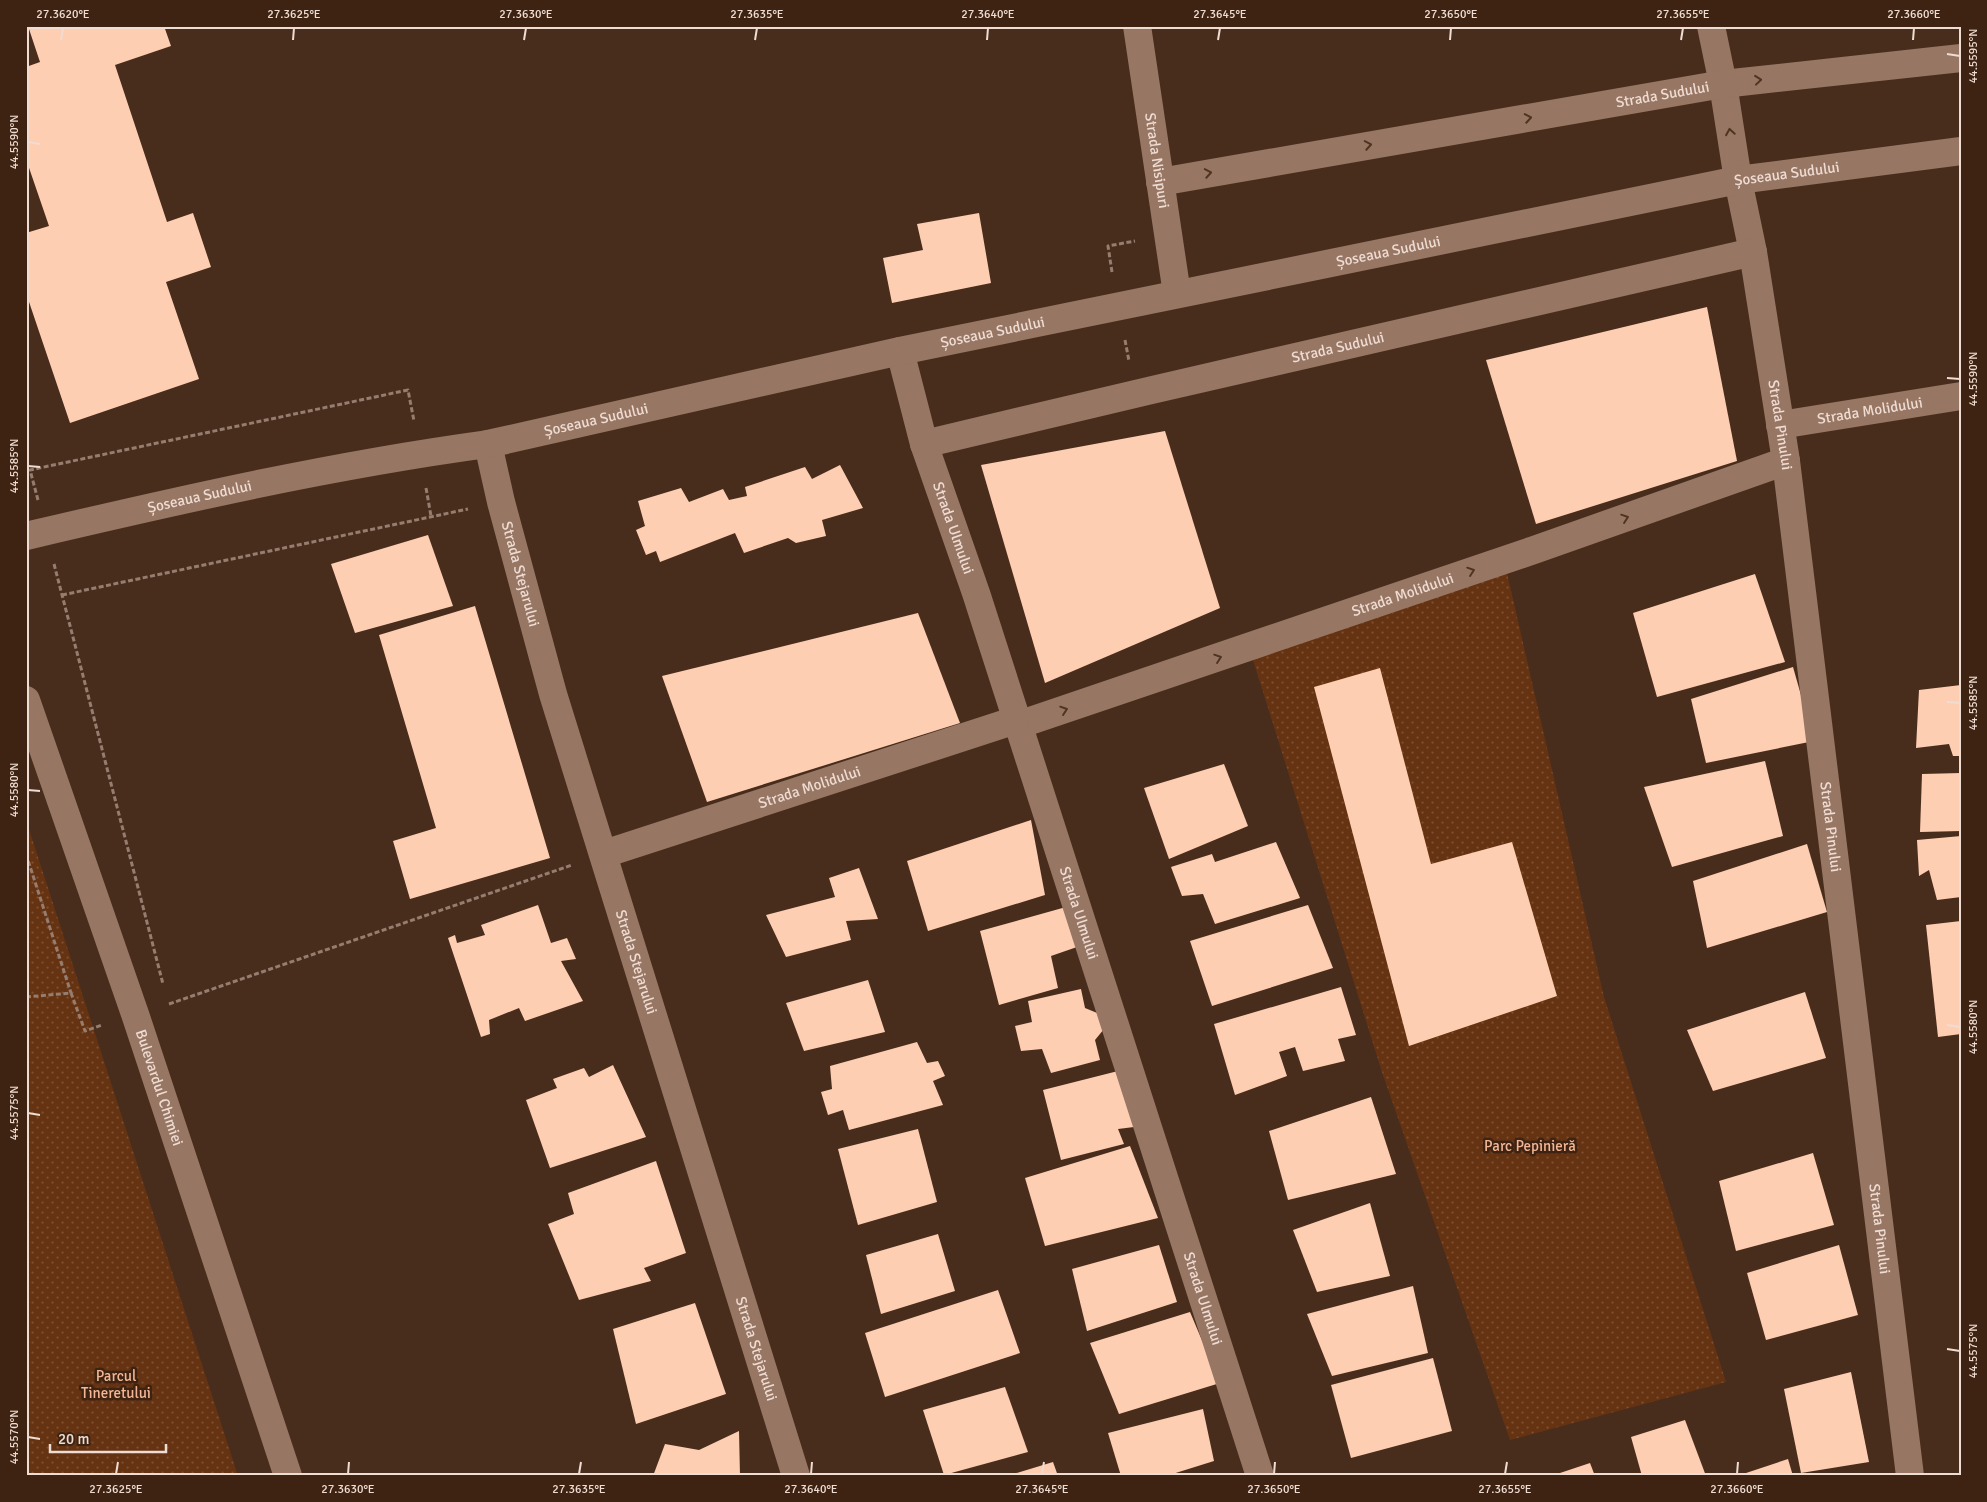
<svg xmlns="http://www.w3.org/2000/svg" width="1987" height="1502" font-family="Signika,sans-serif">
<style>
.park{fill:url(#park-dots)}
.building{fill:#feceb3}
.lines{fill:none;stroke-linecap:round;stroke-linejoin:round}
.path{stroke:#957d6f;stroke-width:3;stroke-dasharray:5 2.5;stroke-linecap:butt}
.minor{stroke:#977664;stroke-width:28}
.tertiary{stroke:#977664;stroke-width:28}
.oneway{stroke:#503422}
.ticks{fill:none;stroke:#efdcd2;stroke-width:2}
.labels{text-anchor:middle;stroke-width:5;stroke-linejoin:round;paint-order:stroke}
.street-label{font-size:15px;fill:#efdcd2;stroke:#3e2312}
.park-label{font-size:15px;fill:#f4b796;stroke:#3e2312}
.neatline{fill:none;stroke:#efdcd2;stroke-width:2}
.ticks-label{font-size:12px;text-anchor:middle;fill:#efdcd2}
</style>
<defs>
<pattern id="park-dots" width="8" height="8" patternUnits="userSpaceOnUse" patternTransform="scale(1.25)"><rect width="8" height="8" fill="#653312"/><path d="M2 2h.1M6 6h.1" fill="none" stroke="#7b5034" stroke-width="1.8" stroke-linecap="round"/></pattern>
</defs>
<rect width="100%" height="100%" fill="#492d1c"/>
<g class="park">
<polygon points="1504,560 1604,997 1726,1382 1510,1440 1382,1072 1249,647"/>
<polygon points="26,820 238,1476 26,1476"/>
</g>
<g class="building">
<polygon points="28,26 164,26 171,46 115,65 167,222 193,213 211,267 166,282 199,379 70,423 26,293 26,233 49,226 26,159 26,67 40,62"/>
<polygon points="979,213 991,283 892,303 883,258 923,250 917,224"/>
<polygon points="1707,307 1737,461 1536,524 1486,360"/>
<polygon points="1165,431 1220,608 1045,683 981,465"/>
<polygon points="840,465 863,508 822,520 826,536 796,543 788,538 744,553 735,533 660,562 656,551 646,555 636,530 645,526 638,501 681,488 689,502 723,489 729,500 747,496 745,487 805,467 812,479"/>
<polygon points="428,535 453,606 355,633 331,564"/>
<polygon points="1755,574 1785,662 1657,697 1633,613"/>
<polygon points="475,606 550,858 410,899 393,841 436,828 379,635"/>
<polygon points="918,613 960,723 707,802 662,676"/>
<polygon points="1793,667 1814,741 1706,763 1691,699"/>
<polygon points="1380,668 1431,864 1512,842 1557,996 1409,1046 1314,687"/>
<polygon points="1961,685 1961,756 1953,756 1949,744 1916,748 1919,690"/>
<polygon points="1765,761 1783,836 1672,867 1644,787"/>
<polygon points="1224,764 1248,826 1169,859 1144,788"/>
<polygon points="1961,773 1961,831 1920,832 1922,774"/>
<polygon points="1031,820 1045,895 928,931 907,861"/>
<polygon points="1961,836 1961,897 1937,900 1929,870 1919,876 1917,840"/>
<polygon points="1276,842 1300,898 1215,924 1203,894 1182,896 1171,867 1212,854 1215,862"/>
<polygon points="1807,844 1827,912 1707,948 1693,881"/>
<polygon points="859,868 878,919 846,921 851,940 786,957 766,915 835,897 829,878"/>
<polygon points="538,905 551,943 567,938 576,959 561,961 583,1001 525,1021 519,1008 489,1020 490,1034 481,1037 448,938 455,935 457,943 485,935 481,925"/>
<polygon points="1308,905 1333,968 1212,1006 1190,941"/>
<polygon points="1066,907 1077,947 1051,956 1058,988 999,1005 980,931"/>
<polygon points="1961,921 1961,1034 1938,1037 1926,925"/>
<polygon points="868,980 885,1032 804,1051 786,1003"/>
<polygon points="1341,987 1356,1035 1338,1039 1345,1061 1303,1071 1295,1047 1279,1052 1287,1076 1235,1095 1214,1024"/>
<polygon points="1081,989 1085,1008 1102,1015 1104,1029 1095,1040 1100,1060 1051,1073 1042,1049 1021,1051 1015,1026 1032,1022 1028,1001"/>
<polygon points="1805,992 1826,1058 1713,1091 1687,1030"/>
<polygon points="917,1042 927,1063 938,1061 945,1076 933,1081 943,1105 849,1130 843,1110 828,1115 821,1092 832,1089 830,1066"/>
<polygon points="613,1065 646,1137 550,1168 526,1100 557,1088 553,1079 584,1068 589,1077"/>
<polygon points="1122,1070 1142,1126 1118,1129 1124,1144 1061,1160 1043,1090"/>
<polygon points="1371,1097 1396,1174 1288,1200 1269,1131"/>
<polygon points="918,1129 937,1202 858,1225 838,1149"/>
<polygon points="1130,1146 1158,1218 1045,1246 1025,1178"/>
<polygon points="1813,1153 1834,1225 1736,1251 1719,1181"/>
<polygon points="656,1161 686,1253 644,1268 651,1281 579,1300 548,1224 574,1214 568,1193"/>
<polygon points="1370,1203 1390,1276 1317,1292 1293,1230"/>
<polygon points="938,1234 955,1291 881,1314 866,1255"/>
<polygon points="1159,1245 1177,1302 1087,1331 1072,1269"/>
<polygon points="1839,1245 1858,1315 1766,1340 1747,1273"/>
<polygon points="1413,1286 1428,1353 1332,1376 1307,1314"/>
<polygon points="998,1290 1020,1353 885,1397 865,1333"/>
<polygon points="695,1303 726,1394 636,1424 613,1329"/>
<polygon points="1190,1312 1220,1383 1119,1414 1090,1343"/>
<polygon points="1433,1358 1452,1431 1351,1458 1331,1385"/>
<polygon points="1851,1372 1869,1462 1801,1473 1784,1389"/>
<polygon points="1005,1387 1028,1452 944,1475 923,1410"/>
<polygon points="1203,1409 1214,1461 1166,1476 1121,1476 1108,1433"/>
<polygon points="1685,1420 1706,1476 1642,1476 1631,1437"/>
<polygon points="739,1431 740,1476 653,1476 665,1444 699,1450"/>
<polygon points="1788,1459 1793,1476 1740,1476 1740,1475"/>
<polygon points="1053,1462 1058,1476 1010,1476 1010,1475"/>
<polygon points="1590,1463 1595,1476 1554,1476 1554,1475"/>
</g>
<g class="lines">
<g class="path">
<polyline points="1112,272 1108,246 1135,241"/>
<polyline points="1125,340 1129,361"/>
<polyline points="426,488 431,516"/>
<polyline points="38,500 30,470 408,390 414,421"/>
<polyline points="54,564 163,984"/>
<polyline points="62,595 468,509"/>
<polyline points="26,854 71,993"/>
<polyline points="26,997 71,993 85,1031 102,1025"/>
<polyline points="169,1004 572,865"/>
</g>
<g class="minor">
<path id="s1" d="M1137 26 1177 294"/>
<path id="s2" d="M1711 26 1723 84 1738 180 1753 252 1786 461 1910 1476"/>
<path id="s3" d="M1160 182 1723 84 1961 58"/>
<path id="s4" d="M900 351 924 444 976 593 1260 1476"/>
<path id="s5" d="M1780 425 1961 396"/>
<path id="s6" d="M488 444 501 502 553 694 796 1476"/>
<path id="s7" d="M924 444 1152 390 1753 252"/>
<path id="s8" d="M26 536C179 500 333 465 488 444L900 351 1738 180 1961 151"/>
<path id="s9" d="M1018 725 1534 550 1786 461"/>
<path id="s10" d="M604 854 1016 720"/>
</g>
<path class="tertiary" id="s11" d="M26 700 135 1014 288 1476"/>
</g>
<defs><path id="oneway-chevron" d="M-2-3.5L2.5 0L-2 3.5" fill="none" stroke-width="1.6" stroke-linecap="round" stroke-linejoin="round" transform="scale(1.25)"/></defs>
<g class="oneway">
<use href="#oneway-chevron" transform="translate(1758 80) rotate(-6)"/>
<use href="#oneway-chevron" transform="translate(1528 118) rotate(-10)"/>
<use href="#oneway-chevron" transform="translate(1730 132) rotate(-99)"/>
<use href="#oneway-chevron" transform="translate(1368 145) rotate(-10)"/>
<use href="#oneway-chevron" transform="translate(1208 173) rotate(-10)"/>
<use href="#oneway-chevron" transform="translate(1625 518) rotate(-19)"/>
<use href="#oneway-chevron" transform="translate(1471 571) rotate(-19)"/>
<use href="#oneway-chevron" transform="translate(1218 658) rotate(-19)"/>
<use href="#oneway-chevron" transform="translate(1064 710) rotate(-19)"/>
</g>
<path class="ticks" d="M61 40 63 28M293 40 294 28M524 40 526 28M755 40 757 28M987 40 988 28M1218 40 1220 28M1450 40 1451 28M1681 40 1683 28M1913 40 1914 28M1947 54 1960 56M28 142 40 144M1947 378 1960 379M28 466 40 467M1947 702 1960 703M28 790 40 791M1947 1025 1960 1027M28 1113 40 1115M1947 1349 1960 1351M28 1437 40 1439M116 1474 118 1462M348 1474 349 1462M579 1474 581 1462M811 1474 812 1462M1042 1474 1044 1462M1274 1474 1275 1462M1505 1474 1507 1462M1737 1474 1738 1462"/>
<g class="labels">
<g class="street-label">
<text dy="5" stroke="none"><textPath href="#s3" startOffset="510">Strada Sudului</textPath></text>
<text dy="5" stroke="none"><textPath href="#s1" startOffset="136">Strada Nisipuri</textPath></text>
<text dy="5" stroke="none"><textPath href="#s8" startOffset="1798">Șoseaua Sudului</textPath></text>
<text dy="5" stroke="none"><textPath href="#s8" startOffset="1392">Șoseaua Sudului</textPath></text>
<text dy="5" stroke="none"><textPath href="#s8" startOffset="988">Șoseaua Sudului</textPath></text>
<text dy="5" stroke="none"><textPath href="#s7" startOffset="425">Strada Sudului</textPath></text>
<text dy="5" stroke="none"><textPath href="#s5" startOffset="91">Strada Molidului</textPath></text>
<text dy="5" stroke="none"><textPath href="#s8" startOffset="582">Șoseaua Sudului</textPath></text>
<text dy="5" stroke="none"><textPath href="#s2" startOffset="405">Strada Pinului</textPath></text>
<text dy="5" stroke="none"><textPath href="#s8" startOffset="178">Șoseaua Sudului</textPath></text>
<text dy="5" stroke="none"><textPath href="#s4" startOffset="185">Strada Ulmului</textPath></text>
<text dy="5" stroke="none"><textPath href="#s6" startOffset="134">Strada Stejarului</textPath></text>
<text dy="5" stroke="none"><textPath href="#s9" startOffset="406">Strada Molidului</textPath></text>
<text dy="5" stroke="none"><textPath href="#s10" startOffset="216">Strada Molidului</textPath></text>
<text dy="5" stroke="none"><textPath href="#s2" startOffset="810">Strada Pinului</textPath></text>
<text dy="5" stroke="none"><textPath href="#s4" startOffset="590">Strada Ulmului</textPath></text>
<text dy="5" stroke="none"><textPath href="#s6" startOffset="539">Strada Stejarului</textPath></text>
<text dy="5" stroke="none"><textPath href="#s11" startOffset="410">Bulevardul Chimiei</textPath></text>
<text dy="5" stroke="none"><textPath href="#s2" startOffset="1215">Strada Pinului</textPath></text>
<text dy="5" stroke="none"><textPath href="#s4" startOffset="995">Strada Ulmului</textPath></text>
<text dy="5" stroke="none"><textPath href="#s6" startOffset="944">Strada Stejarului</textPath></text>
</g>
<g class="park-label">
<text x="1530" y="1151">Parc Pepinieră</text>
<text x="116" y="1381">Parcul<tspan x="116" dy="17">Tineretului</tspan></text>
</g>
</g>
<rect width="1987" height="1502" fill="none" stroke="#3e2312" stroke-width="55"/>
<path d="M50 1444v8h116v-8" fill="none" stroke="#efdcd2" stroke-width="2.5"/>
<text x="58" y="1444" font-size="15" fill="#efdcd2" stroke="#3e2312" stroke-width="4" paint-order="stroke">20 m</text>
<rect x="28" y="28" width="1932" height="1446" class="neatline"/>
<g class="ticks-label">
<text x="63" y="18">27.3620°E</text>
<text x="294" y="18">27.3625°E</text>
<text x="526" y="18">27.3630°E</text>
<text x="757" y="18">27.3635°E</text>
<text x="988" y="18">27.3640°E</text>
<text x="1220" y="18">27.3645°E</text>
<text x="1451" y="18">27.3650°E</text>
<text x="1683" y="18">27.3655°E</text>
<text x="1914" y="18">27.3660°E</text>
<text transform="translate(1973 56) rotate(-90)" y="4">44.5595°N</text>
<text transform="translate(14 142) rotate(-90)" y="4">44.5590°N</text>
<text transform="translate(1973 379) rotate(-90)" y="4">44.5590°N</text>
<text transform="translate(14 466) rotate(-90)" y="4">44.5585°N</text>
<text transform="translate(1973 703) rotate(-90)" y="4">44.5585°N</text>
<text transform="translate(14 790) rotate(-90)" y="4">44.5580°N</text>
<text transform="translate(1973 1027) rotate(-90)" y="4">44.5580°N</text>
<text transform="translate(14 1113) rotate(-90)" y="4">44.5575°N</text>
<text transform="translate(1973 1351) rotate(-90)" y="4">44.5575°N</text>
<text transform="translate(14 1437) rotate(-90)" y="4">44.5570°N</text>
<text x="116" y="1493">27.3625°E</text>
<text x="348" y="1493">27.3630°E</text>
<text x="579" y="1493">27.3635°E</text>
<text x="811" y="1493">27.3640°E</text>
<text x="1042" y="1493">27.3645°E</text>
<text x="1274" y="1493">27.3650°E</text>
<text x="1505" y="1493">27.3655°E</text>
<text x="1737" y="1493">27.3660°E</text>
</g>
</svg>
